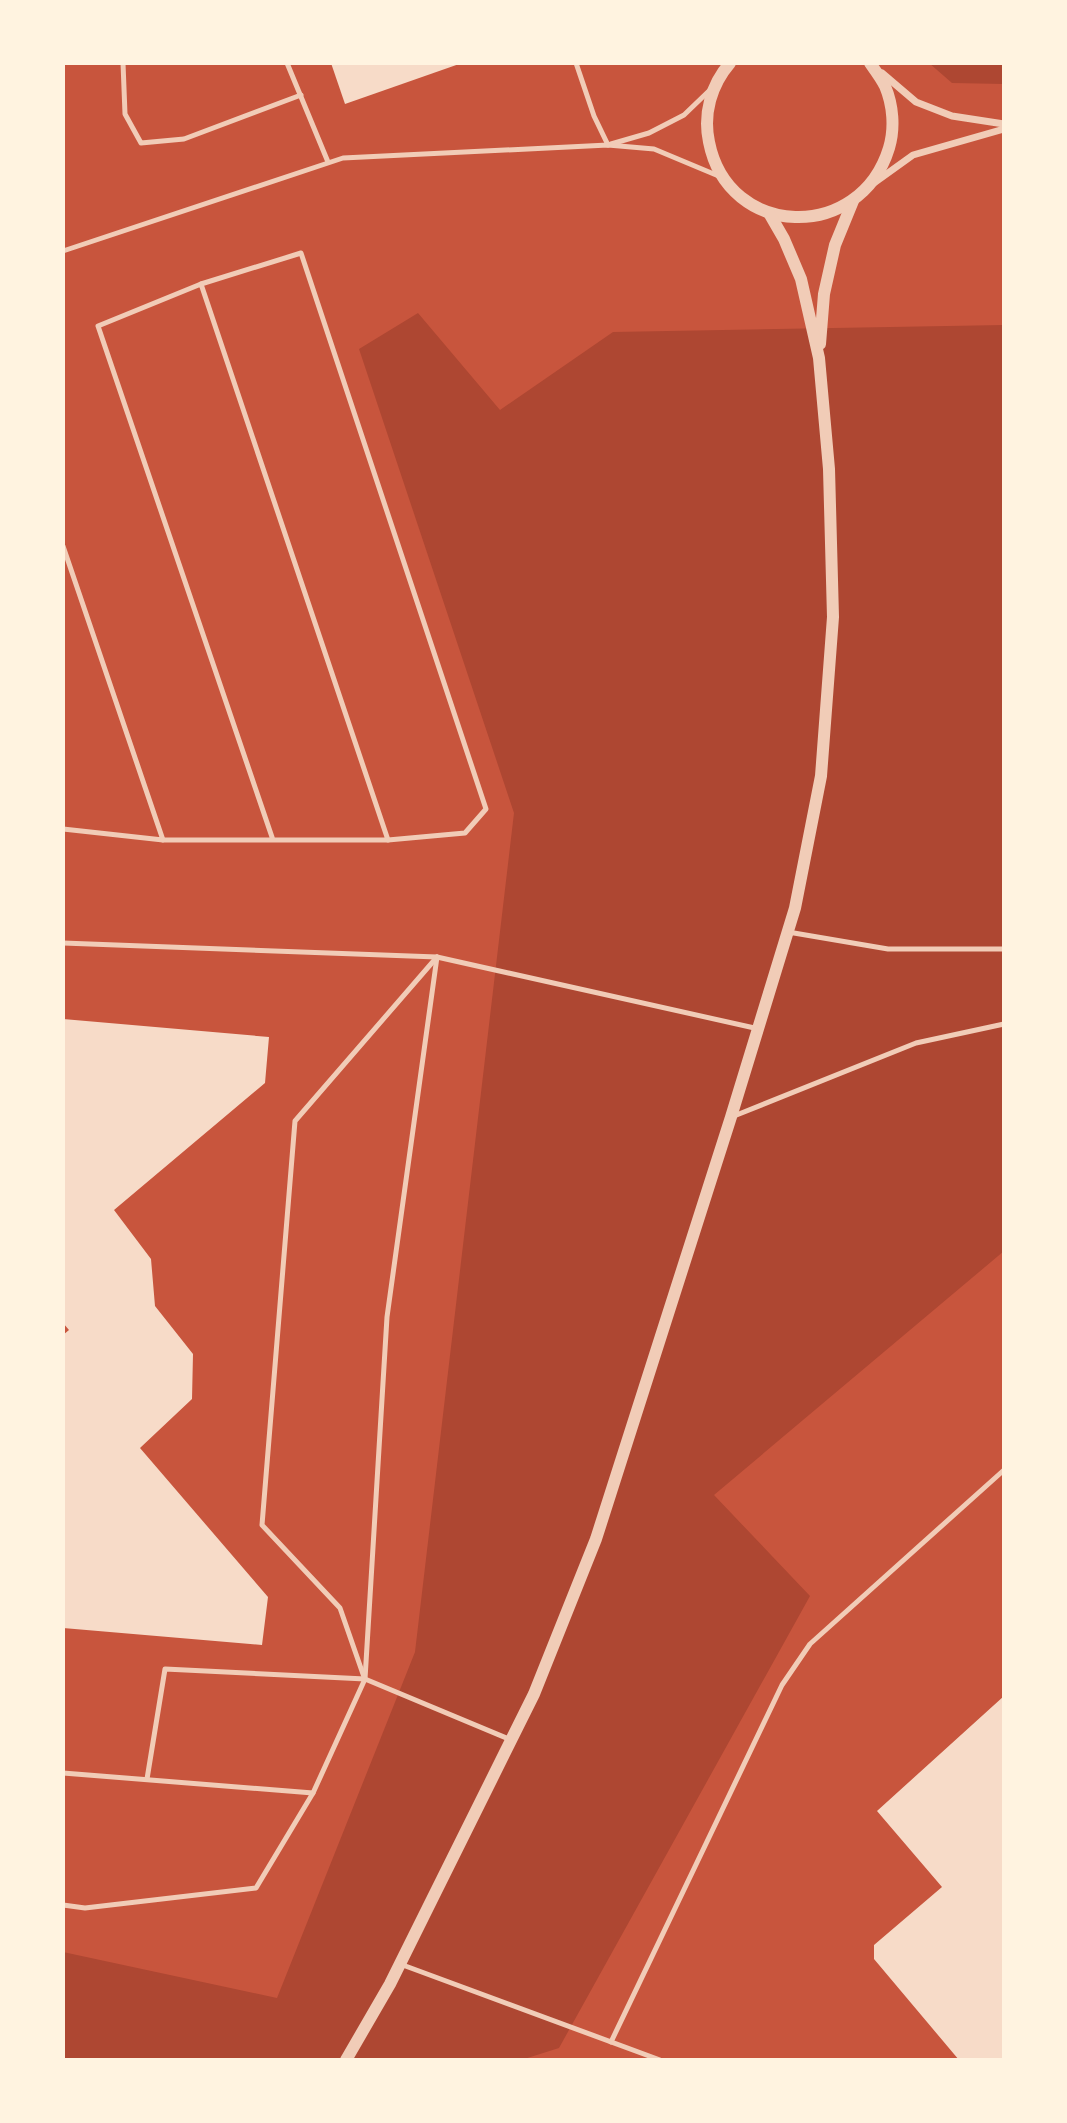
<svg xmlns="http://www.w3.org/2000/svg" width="1067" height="2123" font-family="'Zilla Slab',serif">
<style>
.green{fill:#ae4732}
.building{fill:#f7dbc8}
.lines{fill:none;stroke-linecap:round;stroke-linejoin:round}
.service{stroke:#f1ccb7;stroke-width:5}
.minor{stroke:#f1ccb7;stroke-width:7}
.tertiary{stroke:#f1ccb7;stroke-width:12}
</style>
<rect width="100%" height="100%" fill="#c8553d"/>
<g class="green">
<polygon points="929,63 1004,63 1004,84 952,83"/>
<polygon points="418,313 500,410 613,332 1004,325 1004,1251 714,1495 810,1596 559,2048 521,2060 63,2060 63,1952 277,1998 415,1652 514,813 359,349"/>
</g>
<g class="building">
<polygon points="331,63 462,63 345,104"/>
<polygon points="63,1019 269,1037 265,1083 114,1210 151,1259 155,1306 193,1354 192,1399 140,1448 268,1597 262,1645 63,1628 63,1335 69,1330 63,1323"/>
<polygon points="1004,1696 1004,2060 959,2060 874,1959 874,1945 942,1887 877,1811"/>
</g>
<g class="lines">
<g class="service">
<polyline points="123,63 125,114 141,143 184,139 301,95"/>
<polyline points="287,63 328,162"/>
<polyline points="576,63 594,116 608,145"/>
<polyline points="611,144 649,133 684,115 711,89"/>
<polyline points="63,251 343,158 608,145 654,149 721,177"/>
<polyline points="201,284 301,253 486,809 465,833 388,840"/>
<polyline points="63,546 163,840 63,829"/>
<polyline points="163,840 388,840 201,284 98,326 273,840"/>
<polyline points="788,932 888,949 1004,949"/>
<polyline points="63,943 437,957 759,1029"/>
<polyline points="734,1116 916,1043 1004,1024"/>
<polyline points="364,1677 340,1608 262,1525 295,1121 437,957"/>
<polyline points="63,1773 313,1793 256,1888 85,1908 63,1905"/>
<polyline points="147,1779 165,1669 365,1679 511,1740"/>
<polyline points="313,1793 365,1679 387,1317 437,957"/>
<polyline points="400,1964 660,2060"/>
<polyline points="611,2042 782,1685 810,1644 1004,1470"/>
</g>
<g class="minor">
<polyline points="882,73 916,102 952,116 1004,124"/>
<polyline points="874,183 913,155 1004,129"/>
</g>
<g class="tertiary">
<path d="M730 63C711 85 703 114 709 142 728 239 860 243 889 148 895 128 893 105 885 86 881 78 875 70 870 63"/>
<polyline points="820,344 824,294 835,245 853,201"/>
<polyline points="346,2060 390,1984 534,1694 596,1539 731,1117 795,908 821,776 833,617 829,469 819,358 801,279 784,239 769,213"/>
</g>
</g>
<rect width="1067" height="2123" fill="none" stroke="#fff3e0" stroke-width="130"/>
</svg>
